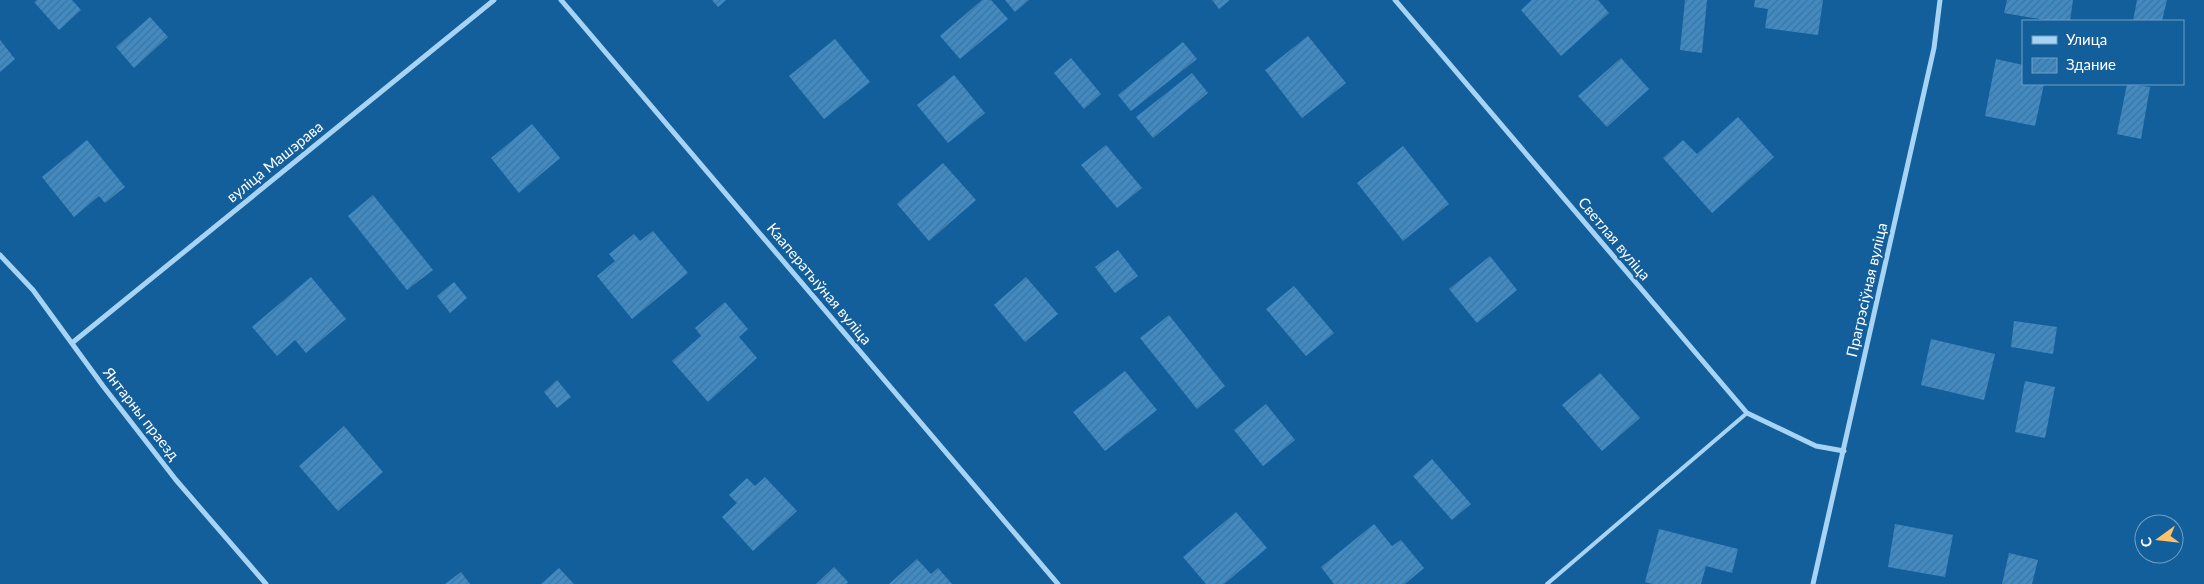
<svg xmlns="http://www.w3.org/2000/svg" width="2204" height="584" font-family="Lato,sans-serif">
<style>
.building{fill:url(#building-hatch)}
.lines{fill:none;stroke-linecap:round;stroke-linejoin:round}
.service{stroke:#a7d3f4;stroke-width:4}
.minor{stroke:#a7d3f4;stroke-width:5}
.labels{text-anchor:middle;stroke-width:4.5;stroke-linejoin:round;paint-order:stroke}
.street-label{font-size:15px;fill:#fff;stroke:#135f9b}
</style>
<defs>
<pattern id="building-hatch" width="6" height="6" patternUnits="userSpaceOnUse" patternTransform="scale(1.25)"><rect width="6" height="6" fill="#408bc4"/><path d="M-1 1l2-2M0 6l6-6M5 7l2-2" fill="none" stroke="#457294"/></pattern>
</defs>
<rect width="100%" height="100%" fill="#135f9b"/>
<g class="building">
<polygon points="37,0 72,0 81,10 59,30 34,2"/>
<polygon points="712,0 726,0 718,7"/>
<polygon points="982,0 991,0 1008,19 960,59 940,36"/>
<polygon points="1005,0 1029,0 1015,12"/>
<polygon points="1212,0 1230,0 1219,9"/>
<polygon points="1532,0 1598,0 1609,13 1561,56 1521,10"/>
<polygon points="1685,0 1707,0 1702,53 1680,50"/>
<polygon points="1755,0 1823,0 1818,35 1765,28 1768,9 1754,7"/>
<polygon points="2007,0 2073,0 2070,21 2050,21 2004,13"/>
<polygon points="2137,0 2167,0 2162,21 2133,21"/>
<polygon points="150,17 168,37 134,68 116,47"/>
<polygon points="1308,36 1346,83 1302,118 1265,70"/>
<polygon points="835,39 870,82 824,119 789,76"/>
<polygon points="0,40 15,59 0,72"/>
<polygon points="1183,42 1197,59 1131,111 1118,95"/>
<polygon points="1071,58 1101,94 1084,109 1054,73"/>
<polygon points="1621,58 1649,89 1607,127 1578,96"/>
<polygon points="1996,59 2023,65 2023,84 2044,84 2035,126 1985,116"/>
<polygon points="1192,73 1208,93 1153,138 1136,117"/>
<polygon points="954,75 985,113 948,143 917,105"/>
<polygon points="2127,84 2150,87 2141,139 2117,134"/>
<polygon points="1738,117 1774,157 1712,213 1663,158 1683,140 1697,154"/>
<polygon points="532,124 560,158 519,193 491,158"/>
<polygon points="87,140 125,187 105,203 99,196 74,217 42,177"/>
<polygon points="1106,145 1142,188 1117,208 1081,165"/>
<polygon points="1403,146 1449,204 1403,241 1357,183"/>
<polygon points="943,163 976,200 929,241 897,204"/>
<polygon points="373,195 433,270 407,290 348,216"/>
<polygon points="653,231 688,273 632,319 597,276 615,261 609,254 634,234 640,241"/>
<polygon points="1118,250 1138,276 1115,293 1095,267"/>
<polygon points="1490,256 1517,290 1477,323 1449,289"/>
<polygon points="311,277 346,319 306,353 295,340 277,356 252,327"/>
<polygon points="1026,277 1058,314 1025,342 994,305"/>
<polygon points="454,282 467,298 450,313 437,296"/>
<polygon points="1294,286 1334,333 1306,356 1266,309"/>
<polygon points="725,302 748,329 739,337 757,358 708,402 672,361 701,336 695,328"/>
<polygon points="1169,315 1225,386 1197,409 1140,338"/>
<polygon points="2014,321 2057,327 2053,354 2011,347"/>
<polygon points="1931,339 1995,354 1984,400 1921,385"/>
<polygon points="1125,371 1157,410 1105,451 1073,412"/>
<polygon points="1600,373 1640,418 1602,451 1562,405"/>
<polygon points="557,380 571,397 557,408 544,392"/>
<polygon points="2025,381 2055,387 2045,438 2015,432"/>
<polygon points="1266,404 1295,440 1263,466 1234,430"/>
<polygon points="344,426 383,472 338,511 299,466"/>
<polygon points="1432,459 1471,504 1452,520 1413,476"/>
<polygon points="765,477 797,511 753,551 722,517 737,503 729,495 747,478 755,486"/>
<polygon points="1236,512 1267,548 1224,584 1206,584 1183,557"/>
<polygon points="1374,524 1392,546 1401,540 1424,568 1405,584 1334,584 1321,567"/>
<polygon points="1895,524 1953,535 1945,577 1888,567"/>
<polygon points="1659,529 1738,549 1732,573 1706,566 1701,584 1652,584 1645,582"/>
<polygon points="2009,553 2038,560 2032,584 2002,584"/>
<polygon points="917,559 931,574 938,568 952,584 889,584"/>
<polygon points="834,567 848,582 846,584 816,584"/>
<polygon points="559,568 574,584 541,584"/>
<polygon points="461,572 470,584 445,584"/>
</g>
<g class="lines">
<polyline class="service" points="1547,584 1747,413"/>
<g class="minor">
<polyline points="561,0 1058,584"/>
<polyline points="1395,0 1747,413 1816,446 1844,451"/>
<polyline points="0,255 33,290 103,386 176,480 266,584"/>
<polyline points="72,343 494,0"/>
<polyline points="1813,584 1934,48 1940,0"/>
</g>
</g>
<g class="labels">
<g class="street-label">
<text transform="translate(275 162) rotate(-39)" y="5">вуліца Машэрава</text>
<text transform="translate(1614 239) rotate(50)" y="5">Светлая вуліца</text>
<text transform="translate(819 284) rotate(50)" y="5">Кааператыўная вуліца</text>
<text transform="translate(1867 290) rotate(-77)" y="5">Прагрэсіўная вуліца</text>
<text transform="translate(141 414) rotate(52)" y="5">Янтарны праезд</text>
</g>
</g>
<rect x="2022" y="20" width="162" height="65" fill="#135f9b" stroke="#719fc3"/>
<rect x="2032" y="36" width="25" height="8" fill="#a7d3f4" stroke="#719fc3"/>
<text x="2066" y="45" font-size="15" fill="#ffffff">Улица</text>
<rect x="2032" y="58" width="25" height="15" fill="url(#building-hatch)" stroke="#719fc3"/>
<text x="2066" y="70" font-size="15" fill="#ffffff">Здание</text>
<g transform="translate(2159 539) rotate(255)"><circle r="24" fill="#135f9b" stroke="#719fc3"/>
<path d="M0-4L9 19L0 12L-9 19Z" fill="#ffc16a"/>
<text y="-8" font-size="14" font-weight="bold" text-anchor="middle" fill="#ffffff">С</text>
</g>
</svg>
